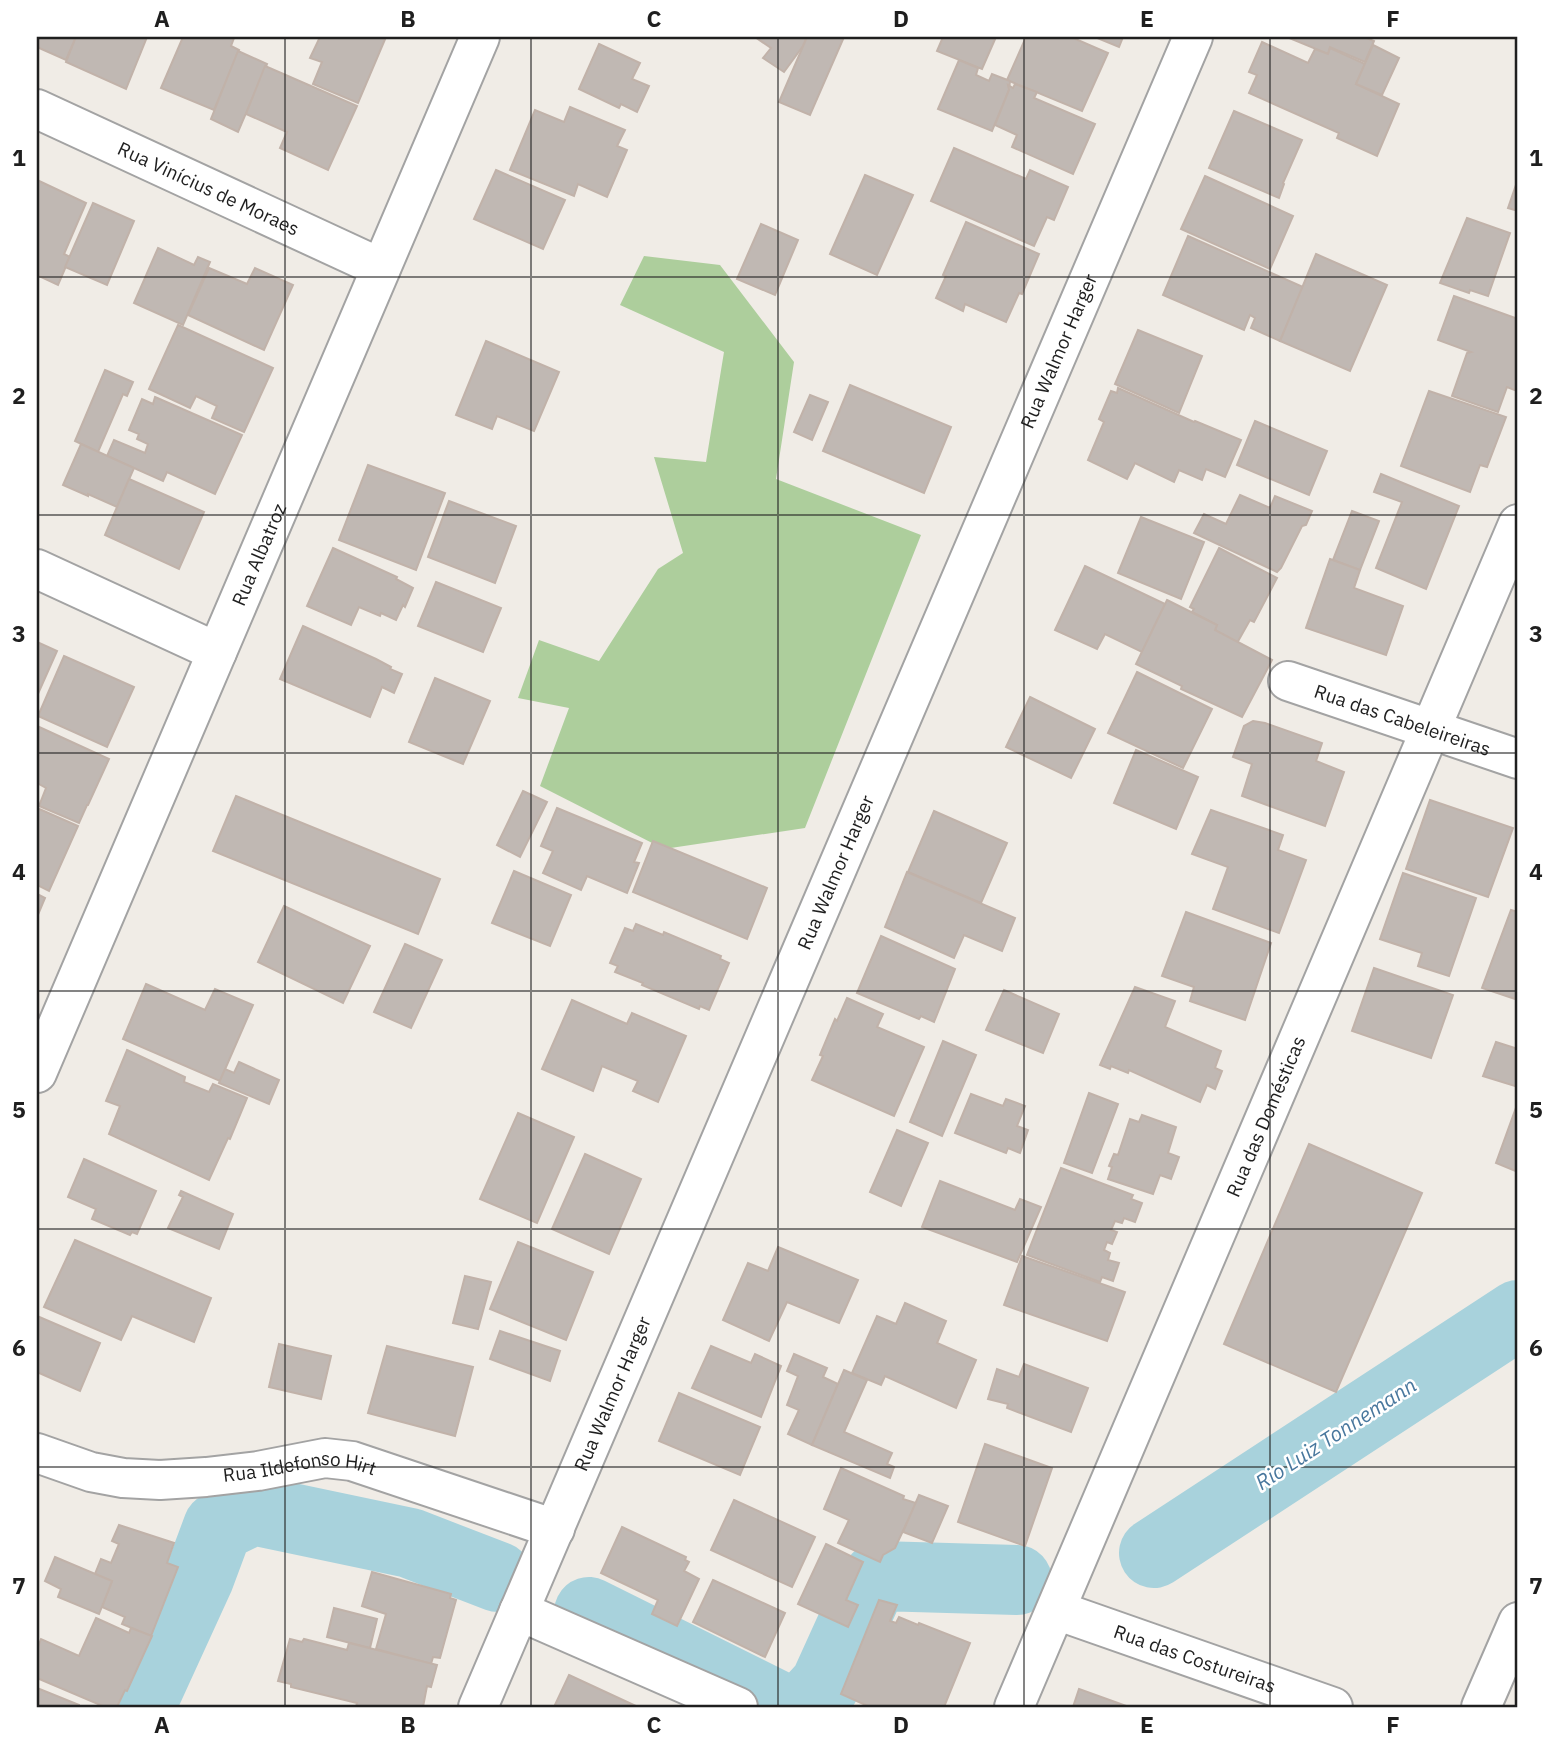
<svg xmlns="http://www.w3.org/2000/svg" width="1555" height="1744" font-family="'IBM Plex Sans',sans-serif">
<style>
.forest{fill:#adce9c}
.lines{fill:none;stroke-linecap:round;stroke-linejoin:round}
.river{stroke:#a8d2dc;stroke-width:70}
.building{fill:#c0b8b3;stroke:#c1b2a9;stroke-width:2}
.minor-casing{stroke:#a3a3a3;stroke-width:42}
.minor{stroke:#fff;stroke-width:38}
.grid{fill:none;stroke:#1f1f1f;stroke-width:2;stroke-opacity:0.55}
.labels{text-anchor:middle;stroke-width:5;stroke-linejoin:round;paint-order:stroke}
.street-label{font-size:19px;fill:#1f1f1f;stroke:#fff}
.water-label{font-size:21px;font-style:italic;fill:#48779d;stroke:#fff}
.neatline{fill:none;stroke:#1f1f1f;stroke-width:2.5}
.grid-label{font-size:23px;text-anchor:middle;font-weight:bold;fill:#1f1f1f}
</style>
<rect width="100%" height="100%" fill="#f0ece6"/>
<polygon class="forest" points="644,256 720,265 794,362 776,479 921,535 805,828 664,849 540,786 569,708 518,698 539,640 599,661 658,569 683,553 654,457 706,462 724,352 620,305"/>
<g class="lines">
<g class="river">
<polyline points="1154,1553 1518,1315"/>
<polyline points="589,1612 780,1707"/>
<polyline points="140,1707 199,1578 218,1527 253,1510 410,1543 498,1577"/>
<polyline points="805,1707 825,1685 869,1588 879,1576 1017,1580"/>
</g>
</g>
<g class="building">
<polygon points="37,37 76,37 66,60 37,47"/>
<polygon points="76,37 147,37 126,89 66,62"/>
<polygon points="183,37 234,38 231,46 239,50 214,110 161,88"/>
<polygon points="320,37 386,37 358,103 313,84 322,62 310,58"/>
<polygon points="755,37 807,37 803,46 784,72 763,58 771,48"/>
<polygon points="807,37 844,37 810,115 779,102"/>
<polygon points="943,37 996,37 982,69 937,51"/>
<polygon points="1026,37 1071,37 1108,53 1082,111 1007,80"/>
<polygon points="1095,37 1123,37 1119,47"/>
<polygon points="1287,37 1364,37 1374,41 1365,62 1330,47 1328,54"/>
<polygon points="1262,42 1308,63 1315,49 1328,54 1330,48 1365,64 1356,84 1399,104 1377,156 1337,138 1339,133 1249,93 1257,75 1249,72"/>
<polygon points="599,44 640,63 632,79 649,86 637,112 621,104 619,108 579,89"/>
<polygon points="1373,45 1399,58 1382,95 1356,84"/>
<polygon points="238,51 267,64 238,132 211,119"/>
<polygon points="959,60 978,68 976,75 989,81 992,74 1010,81 1009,90 992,131 938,109"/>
<polygon points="265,66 357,106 328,170 280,148 287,132 246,114"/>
<polygon points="1015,84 1037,92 1034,98 1095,124 1073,174 1012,147 1017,135 995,125 1009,90 1008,85 1013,88"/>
<polygon points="570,107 625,130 617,146 627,150 607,197 578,184 574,196 510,170 535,110 564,122"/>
<polygon points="1234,111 1302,140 1283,183 1284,184 1279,198 1209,168"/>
<polygon points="954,148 1026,179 1030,170 1068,187 1054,220 1047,217 1034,246 931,201"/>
<polygon points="496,170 565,200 543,249 474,219"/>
<polygon points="865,175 913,195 877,275 830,254"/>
<polygon points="1205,176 1293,216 1270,269 1181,229"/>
<polygon points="1518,179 1518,211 1508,208"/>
<polygon points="37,180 86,203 64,254 70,257 58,285 37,275"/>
<polygon points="93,203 134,221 107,285 65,267"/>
<polygon points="1467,218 1510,233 1488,296 1470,290 1469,293 1440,283"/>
<polygon points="966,222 1039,254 1022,294 1019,293 1006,322 965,304 963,311 936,298 946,276 943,275"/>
<polygon points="761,224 798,240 775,295 737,279"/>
<polygon points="1188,236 1303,287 1280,341 1251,328 1255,318 1250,315 1244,330 1163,295"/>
<polygon points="158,248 194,265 198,257 210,262 183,325 134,303"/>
<polygon points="1316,254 1387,285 1350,371 1280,341"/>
<polygon points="209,268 247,284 255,268 293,285 264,350 188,315"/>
<polygon points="1454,296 1518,319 1518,387 1517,391 1507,387 1498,412 1452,396 1467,353 1471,352 1438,340"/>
<polygon points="178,325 273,368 244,432 212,418 217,406 196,396 190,408 149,389"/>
<polygon points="1138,330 1202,356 1179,413 1115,384"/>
<polygon points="486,341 559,372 534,431 497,416 492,429 456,415"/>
<polygon points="105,370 133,382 127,396 123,394 98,452 75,441"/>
<polygon points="850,385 951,427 924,493 823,451"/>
<polygon points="1118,388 1194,422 1195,421 1241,440 1225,477 1206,469 1202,480 1179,470 1174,482 1135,463 1127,479 1088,460 1104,422 1099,419 1111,391 1117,393"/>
<polygon points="1429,391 1506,417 1487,467 1480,465 1470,492 1401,466"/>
<polygon points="810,395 828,402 812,440 794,432"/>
<polygon points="155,397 242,435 215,494 167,472 163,481 107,456 114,440 145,453 148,444 137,439 139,434 129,430 142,399 153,404"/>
<polygon points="1255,421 1327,451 1309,495 1237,465"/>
<polygon points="81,444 134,468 117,507 88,494 88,496 63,485"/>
<polygon points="368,465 445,493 416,570 339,540"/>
<polygon points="1381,474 1459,506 1426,589 1376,568 1402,502 1374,492"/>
<polygon points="129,479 204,512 179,569 105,535"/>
<polygon points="1240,495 1270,508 1275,496 1312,511 1306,525 1302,526 1281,568 1277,572 1194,533 1204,514 1226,524"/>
<polygon points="449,501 516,526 495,583 428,557"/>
<polygon points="1352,511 1379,521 1360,570 1333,560"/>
<polygon points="1141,517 1204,542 1181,599 1118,573"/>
<polygon points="333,548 397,577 396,579 413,588 405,607 403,605 396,620 381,613 380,616 359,607 351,625 307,606"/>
<polygon points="1219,548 1277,578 1254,622 1250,620 1237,643 1215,630 1217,625 1192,612 1194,609 1190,607"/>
<polygon points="1330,559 1360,570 1354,588 1403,606 1386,655 1306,628"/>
<polygon points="1085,566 1165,604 1142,652 1105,634 1097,649 1055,630"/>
<polygon points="436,582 501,608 483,652 418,626"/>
<polygon points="1167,600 1217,625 1215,630 1272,660 1242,717 1181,689 1182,686 1136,664"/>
<polygon points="303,626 376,659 391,667 390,669 402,674 394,693 382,687 370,717 280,679"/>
<polygon points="37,642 57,651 37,696"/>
<polygon points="64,656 134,687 107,747 38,716"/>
<polygon points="1137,672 1212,709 1183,768 1108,733"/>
<polygon points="435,678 490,701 463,764 409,742"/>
<polygon points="1030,697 1095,729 1071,778 1006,747"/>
<polygon points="1253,721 1265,723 1322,743 1316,761 1344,772 1325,826 1242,796 1252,764 1233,757 1244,726"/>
<polygon points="37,726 109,759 88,805 87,805 79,823 39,806 46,788 37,783"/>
<polygon points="1136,750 1198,777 1176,829 1114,803"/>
<polygon points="523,791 547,802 520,857 497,845"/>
<polygon points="236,796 440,879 418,934 213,851"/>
<polygon points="1430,800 1513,828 1488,897 1406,869"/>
<polygon points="37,808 78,826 49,891 37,885"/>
<polygon points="557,808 642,843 634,862 639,863 627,893 587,876 581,890 543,873 553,851 541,846"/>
<polygon points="1211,810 1283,835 1278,850 1306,860 1279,933 1213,909 1228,867 1192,854"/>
<polygon points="934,811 1007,843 981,903 908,872"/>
<polygon points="653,841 767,888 747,939 633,892"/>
<polygon points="514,871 571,895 550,946 492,923"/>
<polygon points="907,872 1015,918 1002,951 964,935 954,958 885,927"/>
<polygon points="1403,873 1476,898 1449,976 1418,966 1422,953 1380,939"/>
<polygon points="37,894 45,898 37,917"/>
<polygon points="284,906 370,946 343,1003 258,962"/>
<polygon points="1511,910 1518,912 1518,990 1515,999 1482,988"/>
<polygon points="1186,912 1271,943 1245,1020 1190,1001 1194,987 1162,976"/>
<polygon points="636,924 663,935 664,932 721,956 720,959 729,963 709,1010 700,1006 699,1009 642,985 643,983 615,972 618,966 610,963 625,928 633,931"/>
<polygon points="881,936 955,969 934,1022 921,1016 919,1019 857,993"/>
<polygon points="405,944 442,960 411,1028 374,1012"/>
<polygon points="1374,968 1453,995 1431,1058 1352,1031"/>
<polygon points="146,984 205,1010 215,989 253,1005 220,1081 123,1039"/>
<polygon points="1135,987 1175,1001 1165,1027 1221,1051 1215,1068 1222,1071 1215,1089 1207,1085 1200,1102 1129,1070 1128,1073 1111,1066 1110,1069 1100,1065"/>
<polygon points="1004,990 1059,1014 1043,1053 986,1030"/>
<polygon points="847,998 883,1014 877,1027 924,1047 894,1116 812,1080 823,1056 820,1055 835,1019 837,1021"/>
<polygon points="572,1000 627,1024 632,1013 686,1036 658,1102 633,1091 638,1081 602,1066 593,1091 542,1069"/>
<polygon points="943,1041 976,1055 942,1136 910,1122"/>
<polygon points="1496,1042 1518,1049 1518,1087 1483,1076"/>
<polygon points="127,1050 185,1077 184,1082 209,1092 213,1084 247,1098 230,1139 228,1138 209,1180 109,1134 120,1106 106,1101"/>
<polygon points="239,1062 279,1080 269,1104 219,1083 225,1069 234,1073"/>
<polygon points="1089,1093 1118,1104 1092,1173 1064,1163"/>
<polygon points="971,1094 1003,1106 1006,1099 1025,1106 1017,1126 1028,1130 1020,1153 1008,1148 1006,1153 955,1133"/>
<polygon points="1518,1102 1518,1172 1496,1163"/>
<polygon points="518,1113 574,1137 537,1223 480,1199"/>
<polygon points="1142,1115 1176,1127 1168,1153 1179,1157 1171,1179 1160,1175 1153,1194 1108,1179 1112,1167 1109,1166 1114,1154 1118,1155 1130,1119 1139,1122"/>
<polygon points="897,1130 928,1143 901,1206 870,1192"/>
<polygon points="1309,1144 1422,1193 1336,1392 1224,1344"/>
<polygon points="585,1154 641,1179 609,1254 552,1229"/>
<polygon points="84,1159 156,1191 137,1234 132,1232 130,1235 92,1219 96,1209 68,1197"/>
<polygon points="1061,1168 1133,1195 1131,1199 1142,1203 1135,1222 1124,1218 1122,1223 1115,1221 1111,1230 1117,1232 1112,1244 1107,1242 1104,1250 1110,1253 1108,1260 1119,1263 1113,1281 1102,1277 1100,1282 1027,1255"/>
<polygon points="940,1181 1015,1210 1020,1199 1041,1207 1017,1262 922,1227"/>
<polygon points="181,1191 233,1214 219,1249 168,1228 183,1197 179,1195"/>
<polygon points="75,1240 211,1298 194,1342 132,1316 121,1340 44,1307"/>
<polygon points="518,1242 593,1272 566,1340 490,1309"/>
<polygon points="778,1247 858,1280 839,1323 787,1302 769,1341 723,1320 748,1263 768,1271"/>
<polygon points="1022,1256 1125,1292 1107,1341 1004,1305"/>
<polygon points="465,1276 491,1282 478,1329 453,1323"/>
<polygon points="905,1303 946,1321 937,1343 976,1360 956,1408 885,1376 881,1385 852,1373 877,1316 896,1324"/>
<polygon points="37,1316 100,1343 80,1391 37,1372"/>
<polygon points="500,1331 560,1351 550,1381 490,1359"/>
<polygon points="279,1344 331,1356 321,1399 269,1387"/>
<polygon points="387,1346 473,1367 455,1436 368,1413"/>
<polygon points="711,1346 751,1363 755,1354 781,1366 761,1417 692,1388"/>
<polygon points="794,1354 827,1368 823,1377 838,1384 812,1445 788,1434 799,1410 787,1405 798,1376 787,1371"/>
<polygon points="1024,1364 1088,1388 1071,1432 1007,1408 1008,1404 988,1399 997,1369 1019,1377"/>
<polygon points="844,1370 867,1380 844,1432 892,1453 887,1464 894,1467 890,1478 812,1445"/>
<polygon points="679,1393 760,1427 740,1475 659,1441"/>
<polygon points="985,1444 1052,1468 1025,1546 958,1522"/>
<polygon points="841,1468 904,1496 903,1499 916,1503 895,1548 883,1555 880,1562 838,1543 849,1520 824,1509"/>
<polygon points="919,1495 948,1506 932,1543 903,1532"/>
<polygon points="734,1500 815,1537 792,1587 711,1550"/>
<polygon points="119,1525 174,1543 167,1563 178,1567 151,1636 122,1624 125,1617 102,1607 112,1581 95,1574 101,1559 111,1563 119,1544 112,1541"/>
<polygon points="622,1527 686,1557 685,1560 689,1562 684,1571 699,1579 677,1626 652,1614 658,1600 601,1573"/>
<polygon points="826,1544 863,1562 846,1600 858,1605 848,1627 798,1604"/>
<polygon points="55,1557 112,1581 99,1614 58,1597 61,1589 45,1581"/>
<polygon points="372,1572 451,1594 450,1598 456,1600 440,1658 433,1657 431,1664 376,1649 386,1614 362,1606"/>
<polygon points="713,1580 785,1613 765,1657 693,1622"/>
<polygon points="879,1600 897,1605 890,1621 896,1623 899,1617 918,1625 919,1623 970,1643 944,1707 870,1707 841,1694"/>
<polygon points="334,1608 377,1619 370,1648 327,1637"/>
<polygon points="96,1618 129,1633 131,1628 152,1636 127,1691 125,1690 117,1707 105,1707 37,1678 37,1650 41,1639 79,1656"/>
<polygon points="290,1639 302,1642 304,1639 347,1650 349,1643 437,1665 431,1687 427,1686 423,1707 356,1707 357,1703 291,1687 291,1684 278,1681"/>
<polygon points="569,1675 638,1707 554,1707"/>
<polygon points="37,1688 79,1705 79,1707 37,1707"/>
<polygon points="1079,1689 1129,1707 1073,1707"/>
</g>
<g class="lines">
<g class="minor-casing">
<g id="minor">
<path id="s1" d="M37 109 381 268"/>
<polyline points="37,569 217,652"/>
<path id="s2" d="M1288 681 1518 759"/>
<path id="s3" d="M37 1073 480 37"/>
<path id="s4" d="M37 1453 91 1472 123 1478 160 1480 206 1477 258 1471 325 1458 352 1461 555 1529"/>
<path id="s5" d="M1056 1610 1333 1707"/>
<polyline points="519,1611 738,1707"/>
<path id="s6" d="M478 1707 1193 37"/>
<path id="s7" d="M1014 1707 1518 524"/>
<polyline points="1481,1707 1518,1622"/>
</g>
</g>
<use href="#minor" class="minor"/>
</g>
<path class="grid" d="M285 37V1707M531 37V1707M778 37V1707M1024 37V1707M1270 37V1707M37 277H1518M37 515H1518M37 753H1518M37 991H1518M37 1229H1518M37 1467H1518"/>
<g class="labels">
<g class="street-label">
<text dy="7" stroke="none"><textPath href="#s1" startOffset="189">Rua Vinícius de Moraes</textPath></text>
<text dy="7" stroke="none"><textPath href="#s6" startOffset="1475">Rua Walmor Harger</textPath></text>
<text dy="7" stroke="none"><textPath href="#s3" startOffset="564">Rua Albatroz</textPath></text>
<text dy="7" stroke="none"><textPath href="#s2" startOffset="121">Rua das Cabeleireiras</textPath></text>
<text dy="7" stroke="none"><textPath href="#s6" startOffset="908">Rua Walmor Harger</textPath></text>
<text dy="7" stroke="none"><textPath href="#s7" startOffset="642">Rua das Domésticas</textPath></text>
<text dy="7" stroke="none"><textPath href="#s6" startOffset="341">Rua Walmor Harger</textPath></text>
<text dy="7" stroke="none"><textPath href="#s4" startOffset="268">Rua Ildefonso Hirt</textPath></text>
<text dy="7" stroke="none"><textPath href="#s5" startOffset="147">Rua das Costureiras</textPath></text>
</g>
<g class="water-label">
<text transform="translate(1336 1434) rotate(-33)" y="7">Rio Luiz Tonnemann</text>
</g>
</g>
<rect width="1555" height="1744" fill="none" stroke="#ffffff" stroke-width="77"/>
<rect x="38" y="38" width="1478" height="1668" class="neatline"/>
<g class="grid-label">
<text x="162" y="27">A</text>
<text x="408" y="27">B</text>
<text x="654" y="27">C</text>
<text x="901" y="27">D</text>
<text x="1147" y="27">E</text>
<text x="1393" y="27">F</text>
<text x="19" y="166">1</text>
<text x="1536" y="166">1</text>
<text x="19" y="404">2</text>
<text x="1536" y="404">2</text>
<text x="19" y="642">3</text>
<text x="1536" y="642">3</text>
<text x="19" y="880">4</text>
<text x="1536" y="880">4</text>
<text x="19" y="1118">5</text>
<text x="1536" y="1118">5</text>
<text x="19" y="1356">6</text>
<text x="1536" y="1356">6</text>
<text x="19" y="1594">7</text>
<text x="1536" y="1594">7</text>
<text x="162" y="1733">A</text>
<text x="408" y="1733">B</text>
<text x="654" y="1733">C</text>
<text x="901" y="1733">D</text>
<text x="1147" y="1733">E</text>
<text x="1393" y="1733">F</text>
</g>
</svg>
